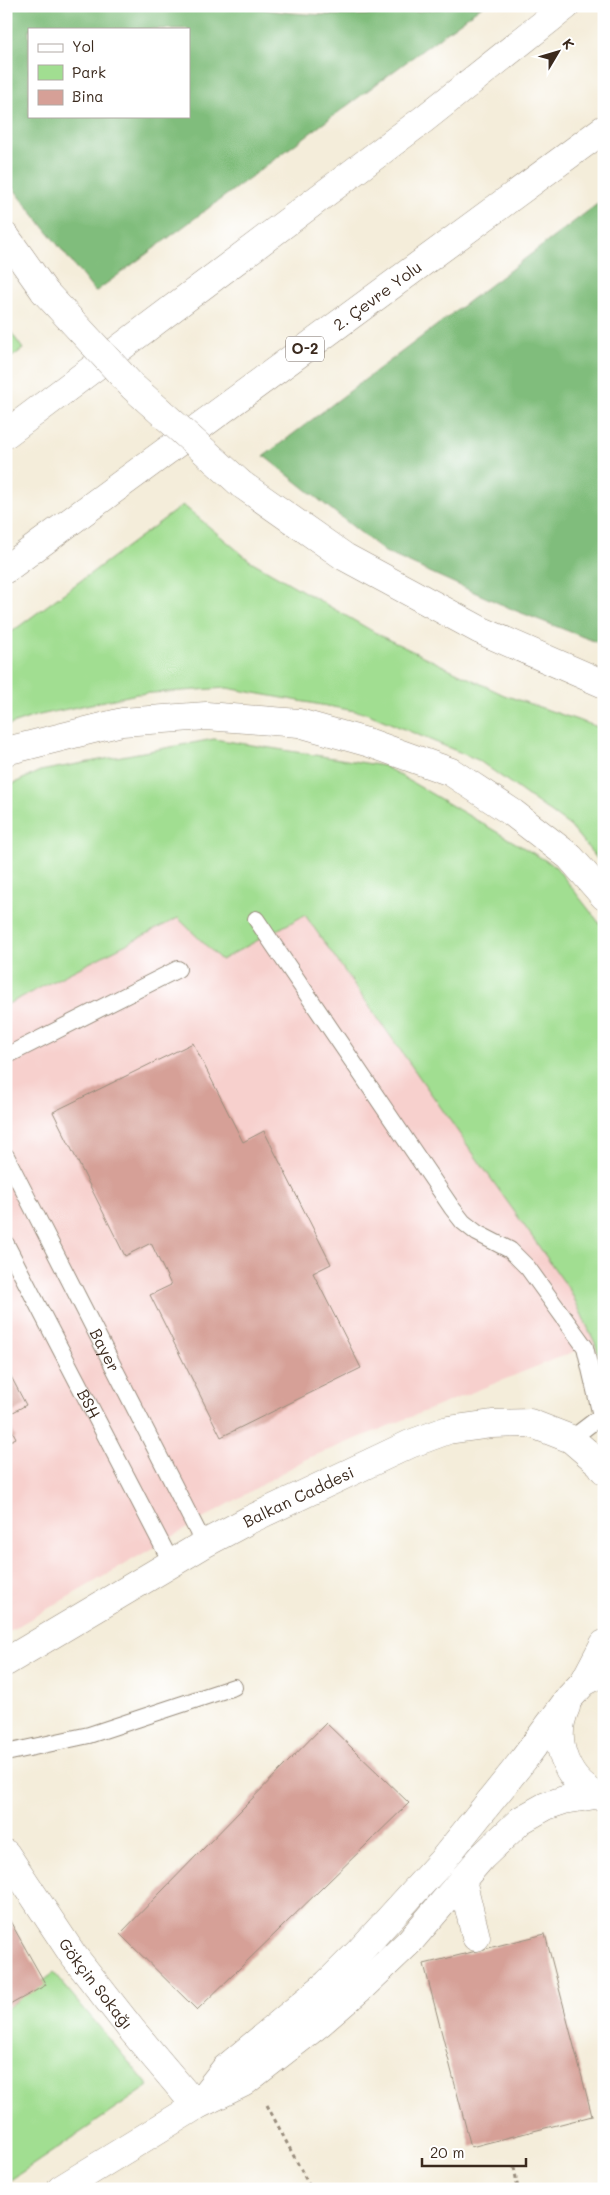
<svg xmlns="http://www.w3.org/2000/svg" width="610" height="2195" font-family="Mali,sans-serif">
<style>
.built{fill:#f7d0cd}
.green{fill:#a1de91;stroke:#6e8458}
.forest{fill:#80bd7b;stroke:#5e744c;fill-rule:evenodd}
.building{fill:#d6a097}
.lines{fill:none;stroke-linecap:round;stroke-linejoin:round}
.lane-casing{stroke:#988c7c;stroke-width:18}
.street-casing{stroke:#988c7c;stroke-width:29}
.secondary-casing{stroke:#988c7c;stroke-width:29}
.highway-casing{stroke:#988c7c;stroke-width:29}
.path{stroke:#988c7c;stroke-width:3;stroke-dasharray:4 4;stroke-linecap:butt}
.lane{stroke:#fff;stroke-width:16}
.street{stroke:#fff;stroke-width:28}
.secondary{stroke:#fff;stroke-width:28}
.highway{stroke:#fff;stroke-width:28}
.highway-bridge-casing{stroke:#988c7c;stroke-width:29;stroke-linecap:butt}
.highway-bridge{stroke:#fff;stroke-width:28}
.labels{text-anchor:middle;stroke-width:4.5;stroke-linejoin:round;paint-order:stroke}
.shield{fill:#fff;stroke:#766a62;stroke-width:1}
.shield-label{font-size:15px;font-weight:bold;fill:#3b2a1e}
.street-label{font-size:16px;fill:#3b2a1e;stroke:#fff}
</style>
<rect width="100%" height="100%" fill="#fff"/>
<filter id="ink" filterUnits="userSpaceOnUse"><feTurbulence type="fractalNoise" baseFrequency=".02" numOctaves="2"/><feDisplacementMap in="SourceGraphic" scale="10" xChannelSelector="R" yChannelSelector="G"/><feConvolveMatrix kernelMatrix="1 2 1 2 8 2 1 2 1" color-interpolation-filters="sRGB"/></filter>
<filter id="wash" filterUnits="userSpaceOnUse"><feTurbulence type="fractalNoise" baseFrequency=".0096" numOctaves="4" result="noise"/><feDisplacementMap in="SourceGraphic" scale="20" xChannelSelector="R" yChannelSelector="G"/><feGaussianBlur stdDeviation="1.12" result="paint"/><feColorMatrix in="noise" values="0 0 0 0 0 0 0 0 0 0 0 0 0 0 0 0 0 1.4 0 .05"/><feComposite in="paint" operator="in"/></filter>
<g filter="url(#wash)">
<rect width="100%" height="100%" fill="#f4edda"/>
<polygon class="built" points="305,915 547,1256 571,1292 595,1343 306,1459 6,1633 6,1005 178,918 221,960"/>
<g class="green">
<polygon points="6,325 23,349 6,361"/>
<polygon points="183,505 249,560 381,636 504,695 604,729 604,867 570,826 478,760 366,713 227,688 137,694 35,716 6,726 6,636"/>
<polygon points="214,739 384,766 555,866 604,929 604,1371 595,1343 571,1292 305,915 221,960 178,918 6,1005 6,787 40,771"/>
<polygon points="54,1973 149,2086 6,2183 6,2009"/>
</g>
<g class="forest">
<path d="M6 6H246C281 14 328 16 364 15 404 15 443 6 482 6L95 292 6 179ZM29 29H189V116H29Z"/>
<polygon points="604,199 604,645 514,610 385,552 264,456"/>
</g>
<g id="blocks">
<g class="building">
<polygon points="193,1043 243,1142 264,1131 331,1264 313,1273 361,1368 221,1437 150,1295 171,1285 151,1243 125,1256 53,1112"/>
<polygon points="6,1367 26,1405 6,1416"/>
<polygon points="6,1418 16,1438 6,1443"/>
<polygon points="326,1723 409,1803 197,2010 120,1934"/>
<polygon points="6,1914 46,1985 6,2007"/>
<polygon points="545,1934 592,2116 471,2147 424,1964"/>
</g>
</g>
</g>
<g filter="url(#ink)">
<use href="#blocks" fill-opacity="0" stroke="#988c7c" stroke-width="1"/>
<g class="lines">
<g class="lane-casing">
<g id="lane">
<polyline points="256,919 452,1208 463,1222 477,1233 510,1250 528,1268 585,1347 601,1416 571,1439"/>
<polyline points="6,1056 178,969"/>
<path id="s1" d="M6 1156 204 1544"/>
<path id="s2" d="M6 1244 172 1564"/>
<polyline points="6,1753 89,1735 234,1687"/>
</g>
</g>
<g class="street-casing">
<g id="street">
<path id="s3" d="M6 1854 73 1955 131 2029 196 2106"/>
<polyline points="462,1880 476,1937"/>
</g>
</g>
<g class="secondary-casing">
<g id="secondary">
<path id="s4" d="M6 1662 204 1544 249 1520 410 1444 448 1430 492 1424 530 1423 571 1439 600 1464 604 1470"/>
<polyline points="584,1682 604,1644"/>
<path d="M566 1707C550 1742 567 1786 604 1798"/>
<polyline points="200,2101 225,2069 327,1984 359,1952 442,1861 524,1759 570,1697 584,1682 604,1672"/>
<polyline points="61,2189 196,2106 243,2083 320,2023 364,1985 410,1941 482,1857 521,1820 546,1806 564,1800 595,1795"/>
</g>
</g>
<g class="highway-casing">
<g id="highway">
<polyline points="6,237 45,292"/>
<polyline points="6,434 424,119 566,6"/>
<polyline points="241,484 345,557 480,630 604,684"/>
<path id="s5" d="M6 569 604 129"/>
<polyline points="6,751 122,722 206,716 299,723 370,743 451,772 513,813 570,857 604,896"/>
</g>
</g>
<g class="path">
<polyline points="267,2105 311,2189"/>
<polyline points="514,2167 518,2189"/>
</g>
<use href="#lane" class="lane"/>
<use href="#street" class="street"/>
<use href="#secondary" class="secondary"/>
<use href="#highway" class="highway"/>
<g class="highway-bridge-casing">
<polyline id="highway-bridge" points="45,292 133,387 241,484"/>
</g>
<use href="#highway-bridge" class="highway-bridge"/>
</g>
</g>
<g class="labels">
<rect class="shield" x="286" y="336.5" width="38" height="25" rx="4"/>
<g class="shield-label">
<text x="305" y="354">O-2</text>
</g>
<g class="street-label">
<text dy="6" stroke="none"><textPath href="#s5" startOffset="461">2. Çevre Yolu</textPath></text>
<text dy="6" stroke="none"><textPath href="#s1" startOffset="218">Bayer</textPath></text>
<text dy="6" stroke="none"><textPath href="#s2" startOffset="180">BSH</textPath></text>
<text dy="6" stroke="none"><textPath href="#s4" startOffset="336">Balkan Caddesi</textPath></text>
<text dy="6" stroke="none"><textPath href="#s3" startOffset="158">Gökçin Sokağı</textPath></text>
</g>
</g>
<rect width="610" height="2195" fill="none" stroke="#fff" stroke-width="25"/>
<rect x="28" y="28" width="162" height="90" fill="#ffffff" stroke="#b1aaa5"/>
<rect x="38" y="44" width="25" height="8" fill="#ffffff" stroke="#b1aaa5"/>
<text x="72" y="52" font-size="15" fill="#3b2a1e">Yol</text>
<rect x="38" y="65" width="25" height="15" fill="#a1de91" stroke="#b1aaa5"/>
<text x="72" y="78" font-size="15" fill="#3b2a1e">Park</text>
<rect x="38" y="90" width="25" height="15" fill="#d6a097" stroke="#b1aaa5"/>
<text x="72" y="102" font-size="15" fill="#3b2a1e">Bina</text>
<g transform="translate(558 52) rotate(52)" stroke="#ffffff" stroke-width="4" paint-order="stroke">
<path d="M0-4L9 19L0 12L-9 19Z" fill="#3b2a1e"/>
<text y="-8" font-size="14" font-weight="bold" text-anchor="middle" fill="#3b2a1e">K</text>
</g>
<path d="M422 2158v8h104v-8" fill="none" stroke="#3b2a1e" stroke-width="2.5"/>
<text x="430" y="2158" font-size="15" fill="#3b2a1e" stroke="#ffffff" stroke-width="4" paint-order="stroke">20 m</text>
</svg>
